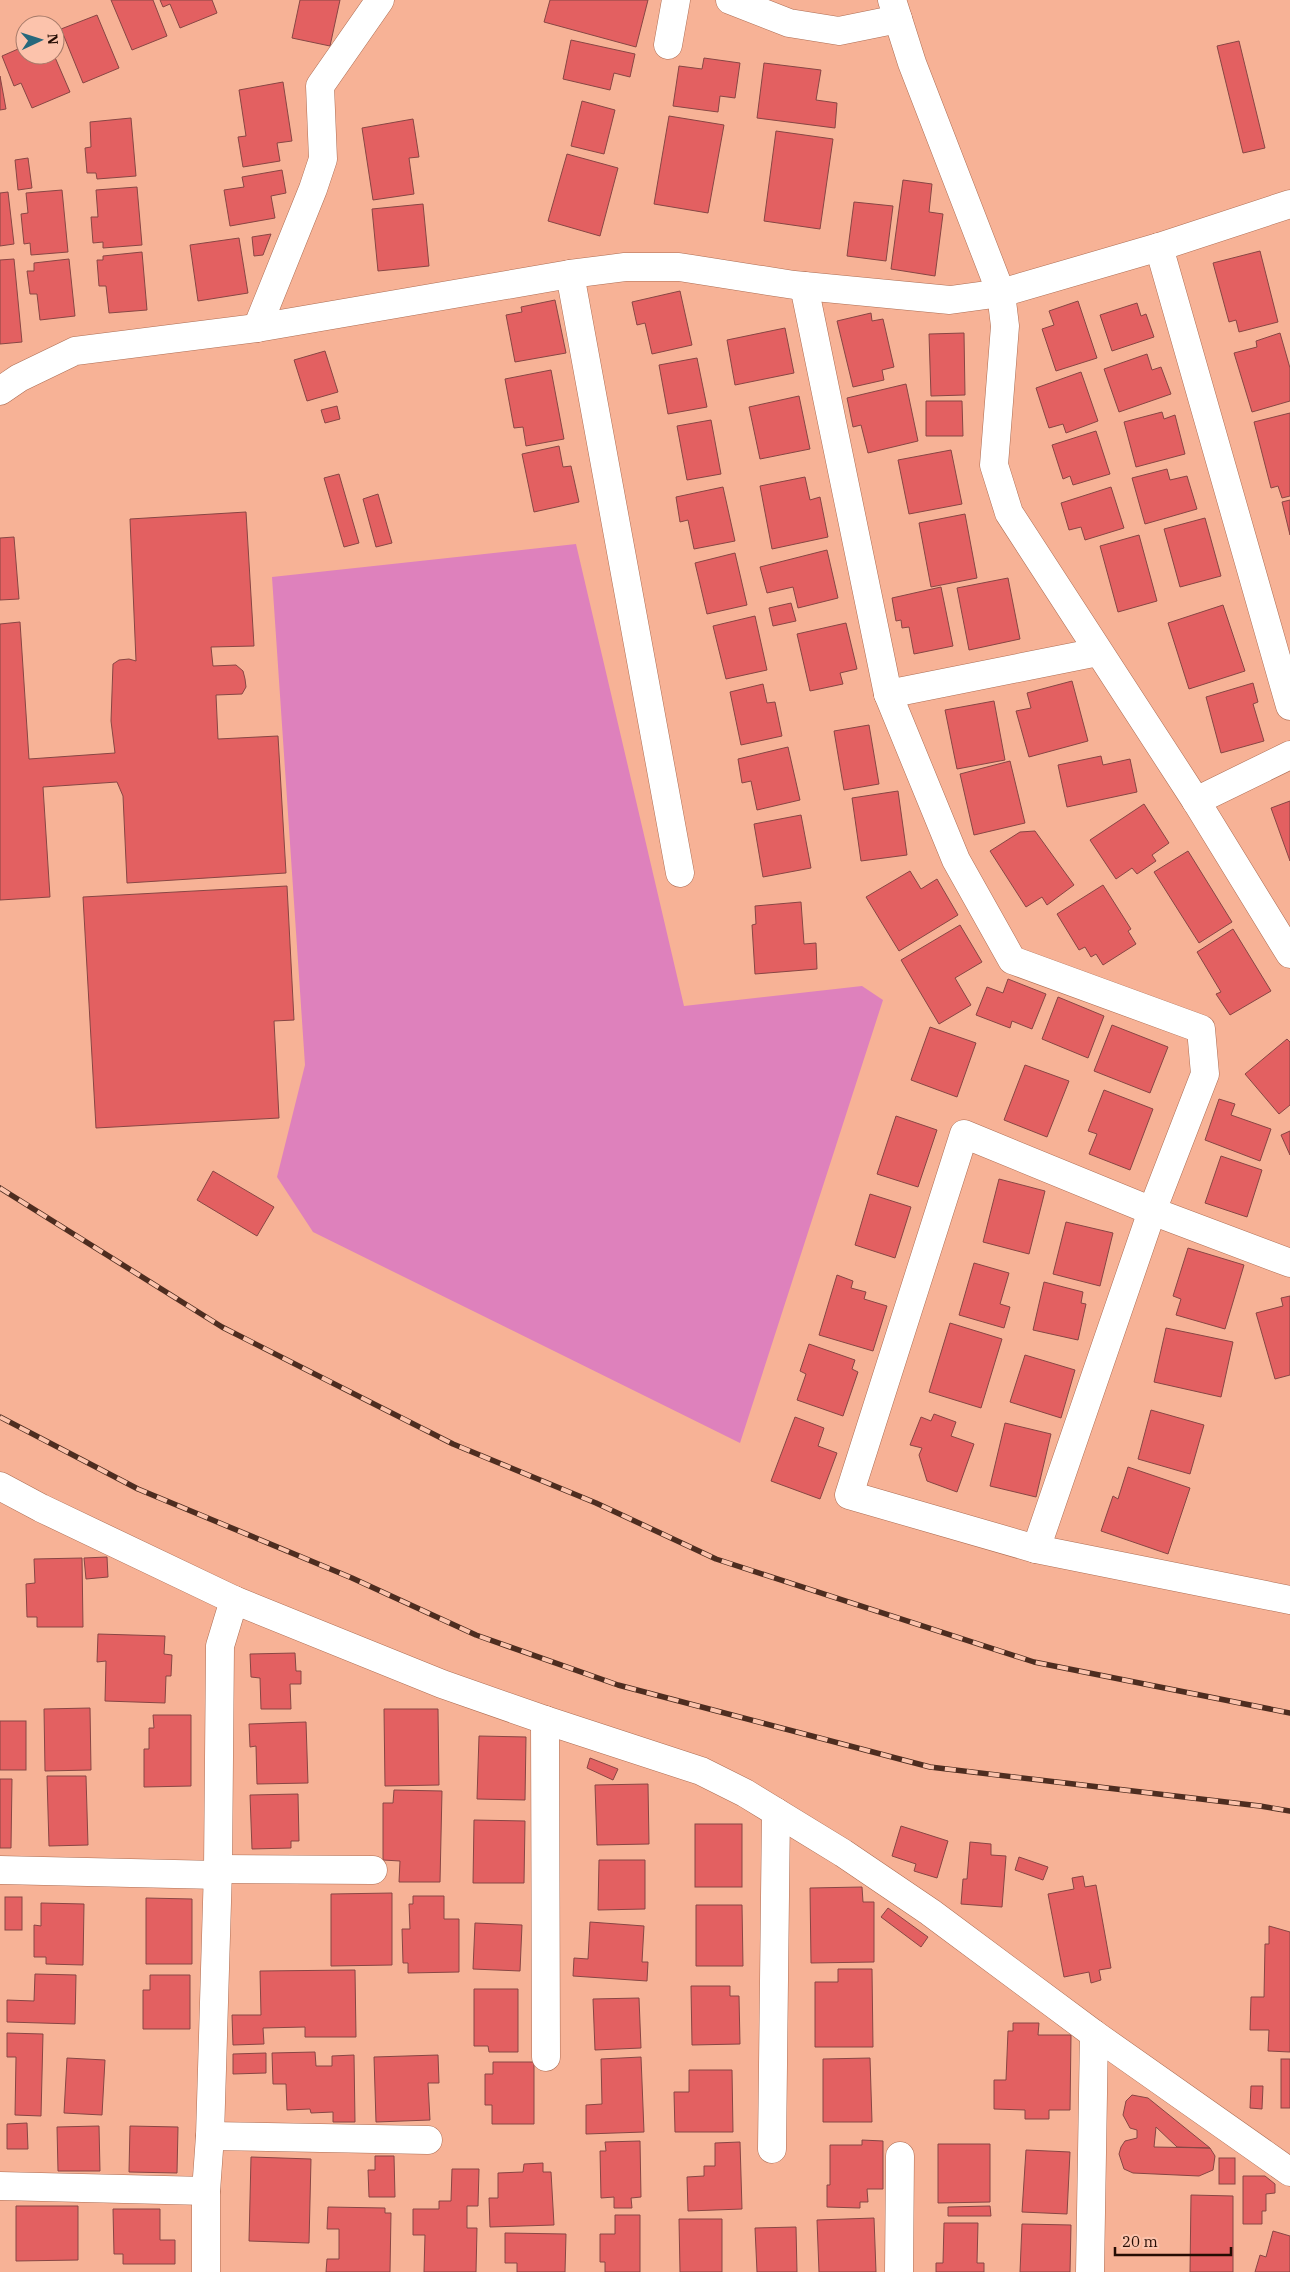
<svg xmlns="http://www.w3.org/2000/svg" width="1290" height="2272" font-family="'IBM Plex Serif',serif">
<style>
.pitch{fill:#de81bc}
.building{fill:#e36061;stroke:#884644}
.lines{fill:none;stroke-linecap:round;stroke-linejoin:round}
.street-casing{stroke:#ad6d53;stroke-width:29}
.street{stroke:#fff;stroke-width:28}
.rail-casing{stroke:#4e2d20;stroke-width:5.5}
.rail{stroke:#fcc3ac;stroke-width:4;stroke-dasharray:11;stroke-linecap:butt}
</style>
<rect width="100%" height="100%" fill="#f7b296"/>
<polygon class="pitch" points="576,544 684,1006 862,986 883,1000 740,1443 313,1232 277,1177 305,1065 272,577"/>
<g class="building">
<polygon points="111,0 153,0 167,36 132,50"/>
<polygon points="160,0 212,0 217,13 180,28 170,4 163,7"/>
<polygon points="300,0 340,0 330,46 292,38"/>
<polygon points="550,0 648,0 636,47 544,22"/>
<polygon points="97,15 119,68 83,83 61,29"/>
<polygon points="571,40 635,54 630,77 614,73 610,90 563,79"/>
<polygon points="1239,41 1265,148 1243,153 1217,46"/>
<polygon points="25,46 25,55 54,55 70,92 32,108 21,83 14,86 2,56"/>
<polygon points="704,58 740,63 735,98 720,96 718,112 673,106 679,66 702,69"/>
<polygon points="764,63 821,70 816,100 837,103 835,128 757,118"/>
<polygon points="0,76 6,109 0,110"/>
<polygon points="283,82 292,141 277,143 280,161 243,167 238,137 246,136 239,90"/>
<polygon points="582,101 615,110 604,154 571,146"/>
<polygon points="669,116 724,125 708,213 654,204"/>
<polygon points="131,118 136,176 97,179 96,173 87,173 85,148 91,147 90,122"/>
<polygon points="413,119 419,157 409,158 414,194 373,200 362,128"/>
<polygon points="776,131 833,139 820,229 764,221"/>
<polygon points="567,154 618,168 600,236 548,221"/>
<polygon points="28,158 32,188 18,190 15,160"/>
<polygon points="282,170 286,193 271,196 275,218 230,226 224,190 244,187 242,177"/>
<polygon points="903,180 932,184 929,212 943,214 935,276 891,269"/>
<polygon points="137,187 142,245 103,248 103,242 93,243 91,217 98,217 96,190"/>
<polygon points="62,190 68,252 31,255 30,243 24,244 21,214 28,213 26,193"/>
<polygon points="8,192 14,244 0,246 0,193"/>
<polygon points="854,202 893,206 886,261 847,256"/>
<polygon points="423,204 429,266 378,271 372,209"/>
<polygon points="271,234 263,255 254,256 252,237"/>
<polygon points="239,238 248,293 198,301 190,245"/>
<polygon points="1260,251 1278,322 1239,332 1236,320 1229,322 1213,263"/>
<polygon points="142,252 147,310 109,313 106,286 99,286 97,260 103,260 103,256"/>
<polygon points="14,259 22,342 0,344 0,260"/>
<polygon points="69,259 75,316 40,320 37,294 30,294 27,271 34,271 34,263"/>
<polygon points="680,291 692,345 652,354 645,323 637,325 632,302"/>
<polygon points="555,300 566,353 515,362 506,315 522,312 521,307"/>
<polygon points="1078,301 1097,358 1056,371 1042,329 1054,325 1049,311"/>
<polygon points="1137,303 1141,316 1146,314 1154,337 1112,351 1100,315"/>
<polygon points="871,313 872,321 883,319 894,367 882,370 884,380 853,387 837,321"/>
<polygon points="785,328 794,373 735,385 727,340"/>
<polygon points="964,333 965,395 931,396 929,334"/>
<polygon points="1280,333 1290,368 1290,401 1252,412 1234,353 1257,347 1256,341"/>
<polygon points="325,351 338,392 307,401 294,360"/>
<polygon points="1147,354 1152,370 1161,367 1171,394 1119,412 1104,369"/>
<polygon points="697,358 707,407 668,414 659,365"/>
<polygon points="551,370 564,439 526,446 523,427 514,428 505,379"/>
<polygon points="1081,372 1098,421 1066,433 1063,424 1049,428 1036,388"/>
<polygon points="906,384 918,441 868,453 861,425 853,427 847,398"/>
<polygon points="799,396 810,449 760,459 749,407"/>
<polygon points="926,401 962,401 963,436 926,436"/>
<polygon points="337,406 340,419 325,423 321,410"/>
<polygon points="1162,412 1164,419 1175,415 1185,454 1136,467 1124,422"/>
<polygon points="1290,413 1290,496 1282,498 1278,486 1271,488 1254,422"/>
<polygon points="711,420 721,474 687,480 677,426"/>
<polygon points="1096,431 1110,474 1073,485 1070,476 1063,479 1052,445"/>
<polygon points="559,446 563,467 571,466 579,502 534,512 522,454"/>
<polygon points="951,450 962,504 909,514 898,460"/>
<polygon points="1167,469 1170,480 1187,476 1197,509 1145,524 1132,478"/>
<polygon points="339,474 359,543 344,547 324,478"/>
<polygon points="805,477 810,500 820,497 828,537 772,549 760,486"/>
<polygon points="723,487 735,541 694,549 688,520 680,522 676,497"/>
<polygon points="1111,487 1124,528 1085,540 1081,527 1069,530 1061,503"/>
<polygon points="378,494 392,543 376,547 363,499"/>
<polygon points="1290,500 1290,535 1282,502"/>
<polygon points="246,512 254,646 211,647 213,666 236,665 243,671 245,679 246,687 242,694 216,695 218,739 278,736 286,873 127,883 123,796 117,782 43,787 50,897 0,900 0,624 20,622 29,759 115,753 111,721 113,664 119,660 129,659 136,661 130,519"/>
<polygon points="965,514 977,578 931,587 919,523"/>
<polygon points="1205,518 1221,576 1180,587 1164,529"/>
<polygon points="1139,535 1157,601 1118,612 1100,546"/>
<polygon points="14,537 19,599 0,600 0,538"/>
<polygon points="827,550 838,598 798,608 793,587 767,593 760,567"/>
<polygon points="735,553 747,605 707,614 695,563"/>
<polygon points="1008,578 1020,639 969,650 957,588"/>
<polygon points="941,587 953,646 914,654 909,627 902,628 901,620 896,621 892,598"/>
<polygon points="791,603 796,621 773,626 769,608"/>
<polygon points="1223,605 1245,671 1189,689 1168,623"/>
<polygon points="755,616 767,670 726,679 713,626"/>
<polygon points="846,623 857,669 840,673 843,684 810,691 797,634"/>
<polygon points="1072,681 1088,741 1029,757 1016,711 1031,708 1027,693"/>
<polygon points="1253,683 1258,702 1253,704 1264,741 1221,753 1206,697"/>
<polygon points="763,684 767,703 775,702 782,736 741,745 730,692"/>
<polygon points="994,701 1005,760 957,769 945,710"/>
<polygon points="869,725 879,784 844,790 834,731"/>
<polygon points="788,747 800,800 757,810 751,781 742,783 738,759"/>
<polygon points="1101,756 1103,765 1130,759 1137,792 1067,807 1058,765"/>
<polygon points="1010,761 1025,823 974,835 960,774"/>
<polygon points="898,791 907,855 861,861 852,798"/>
<polygon points="1290,801 1290,861 1271,808"/>
<polygon points="1144,804 1169,843 1152,855 1156,861 1137,874 1132,868 1116,879 1090,840"/>
<polygon points="801,815 811,868 763,877 754,824"/>
<polygon points="1035,831 1074,885 1047,905 1042,897 1026,907 990,851 1020,832"/>
<polygon points="1188,851 1232,922 1199,943 1154,872"/>
<polygon points="910,871 921,889 937,879 958,915 899,951 866,897"/>
<polygon points="1103,885 1131,929 1128,931 1136,944 1103,965 1096,954 1091,957 1085,947 1079,950 1057,914"/>
<polygon points="287,886 294,1020 274,1021 279,1118 96,1128 83,897"/>
<polygon points="801,902 804,944 816,943 817,969 755,974 752,925 756,924 755,906"/>
<polygon points="960,925 982,962 955,978 971,1005 939,1024 901,960"/>
<polygon points="1233,929 1271,991 1230,1015 1216,994 1221,992 1197,952"/>
<polygon points="1008,979 1046,994 1032,1029 1012,1021 1010,1028 976,1015 987,987 1003,993"/>
<polygon points="1058,997 1104,1016 1088,1058 1042,1039"/>
<polygon points="1112,1025 1168,1047 1150,1093 1094,1071"/>
<polygon points="930,1027 976,1043 957,1097 911,1080"/>
<polygon points="1287,1039 1290,1042 1290,1105 1279,1114 1245,1074"/>
<polygon points="1025,1065 1069,1081 1047,1137 1004,1120"/>
<polygon points="1104,1090 1153,1109 1130,1170 1089,1154 1097,1134 1088,1131"/>
<polygon points="1219,1099 1235,1104 1231,1115 1271,1129 1260,1161 1205,1140"/>
<polygon points="896,1116 937,1130 918,1187 877,1174"/>
<polygon points="1290,1131 1290,1155 1281,1135"/>
<polygon points="1221,1156 1262,1170 1247,1217 1205,1203"/>
<polygon points="213,1171 274,1207 257,1236 197,1200"/>
<polygon points="999,1179 1045,1191 1029,1254 983,1242"/>
<polygon points="870,1194 911,1207 895,1258 855,1245"/>
<polygon points="1066,1222 1113,1233 1100,1286 1053,1274"/>
<polygon points="1188,1248 1244,1265 1225,1329 1176,1315 1181,1299 1173,1296"/>
<polygon points="974,1263 1009,1273 1000,1304 1010,1307 1004,1328 959,1315"/>
<polygon points="837,1275 853,1281 851,1288 866,1292 864,1299 887,1306 873,1351 819,1335"/>
<polygon points="1044,1282 1083,1292 1081,1303 1086,1304 1078,1340 1033,1330"/>
<polygon points="1290,1296 1290,1375 1275,1379 1256,1313 1283,1306 1281,1298"/>
<polygon points="950,1323 1002,1339 981,1408 929,1392"/>
<polygon points="1166,1328 1233,1342 1221,1397 1154,1382"/>
<polygon points="809,1344 855,1360 852,1369 858,1372 843,1416 797,1400 806,1374 800,1371"/>
<polygon points="1025,1355 1075,1370 1061,1418 1010,1402"/>
<polygon points="1151,1410 1204,1425 1190,1474 1138,1459"/>
<polygon points="934,1414 956,1422 951,1436 974,1444 957,1492 927,1481 919,1455 922,1448 910,1445 921,1417 931,1421"/>
<polygon points="795,1417 824,1428 818,1446 837,1453 820,1499 771,1481"/>
<polygon points="1005,1423 1051,1434 1036,1497 990,1486"/>
<polygon points="1128,1467 1190,1488 1168,1554 1101,1531 1113,1496 1118,1499"/>
<polygon points="107,1557 108,1577 86,1579 84,1558"/>
<polygon points="82,1558 83,1627 37,1627 37,1617 27,1617 26,1584 35,1583 34,1559"/>
<polygon points="98,1634 165,1636 164,1654 172,1655 171,1676 166,1676 165,1703 105,1701 106,1661 97,1662"/>
<polygon points="295,1653 296,1671 301,1671 301,1684 290,1684 291,1709 261,1709 260,1678 251,1677 250,1654"/>
<polygon points="90,1708 91,1770 45,1771 44,1709"/>
<polygon points="384,1709 438,1709 439,1785 385,1786"/>
<polygon points="153,1715 191,1715 191,1786 144,1787 144,1749 149,1749 149,1728 154,1728"/>
<rect x="0" y="1721" width="26" height="49"/>
<polygon points="306,1722 308,1783 257,1784 256,1746 250,1747 249,1724"/>
<polygon points="479,1736 526,1737 525,1800 477,1799"/>
<polygon points="590,1758 618,1769 613,1780 587,1768"/>
<polygon points="47,1776 86,1776 88,1845 49,1846"/>
<polygon points="0,1779 12,1779 11,1848 0,1848"/>
<polygon points="648,1784 649,1844 597,1845 595,1785"/>
<polygon points="394,1790 442,1791 440,1882 399,1882 400,1861 383,1860 383,1803 393,1803"/>
<polygon points="298,1794 299,1841 291,1841 291,1848 252,1849 250,1795"/>
<polygon points="474,1820 525,1821 524,1883 473,1883"/>
<rect x="695" y="1824" width="47" height="63"/>
<polygon points="901,1826 948,1841 937,1878 914,1871 916,1864 892,1856"/>
<polygon points="970,1842 991,1844 991,1855 1006,1856 1002,1907 961,1904 963,1879 967,1879"/>
<polygon points="1019,1857 1048,1867 1043,1880 1015,1870"/>
<polygon points="599,1860 645,1860 645,1909 598,1910"/>
<polygon points="1083,1876 1085,1887 1096,1885 1111,1968 1099,1970 1101,1980 1091,1983 1089,1972 1064,1977 1048,1894 1074,1889 1072,1878"/>
<polygon points="862,1887 863,1902 874,1902 874,1962 811,1963 810,1888"/>
<polygon points="392,1893 392,1965 331,1966 331,1894"/>
<polygon points="413,1896 444,1896 444,1919 459,1919 459,1972 408,1973 408,1963 403,1963 402,1929 410,1929 409,1904 413,1904"/>
<rect x="5" y="1897" width="17" height="33"/>
<polygon points="146,1898 192,1899 192,1964 146,1964"/>
<polygon points="41,1903 84,1904 83,1965 46,1964 46,1957 34,1957 34,1925 41,1926"/>
<polygon points="696,1905 742,1905 743,1966 696,1966"/>
<polygon points="888,1908 928,1937 921,1947 881,1917"/>
<polygon points="590,1922 644,1926 642,1962 648,1962 647,1981 573,1976 574,1958 588,1959"/>
<polygon points="475,1923 522,1925 520,1971 473,1969"/>
<polygon points="1269,1926 1290,1932 1290,2052 1268,2051 1269,2030 1250,2030 1251,1997 1264,1997 1265,1944 1269,1944"/>
<polygon points="838,1969 872,1969 873,2047 815,2047 815,1982 838,1982"/>
<polygon points="355,1970 356,2037 305,2037 305,2027 263,2028 264,2044 233,2045 232,2015 261,2015 260,1971"/>
<polygon points="35,1974 76,1975 75,2024 7,2022 7,2000 34,2001"/>
<polygon points="150,1975 190,1975 190,2029 143,2029 143,1990 150,1990"/>
<polygon points="691,1986 730,1986 730,1996 739,1996 740,2044 692,2045"/>
<polygon points="474,1989 518,1989 518,2052 489,2052 488,2046 474,2046"/>
<polygon points="639,1998 641,2048 595,2050 593,1999"/>
<polygon points="1013,2023 1039,2023 1038,2035 1071,2035 1070,2110 1049,2110 1049,2119 1025,2119 1025,2110 994,2109 994,2080 1006,2080 1008,2031 1013,2031"/>
<polygon points="7,2033 43,2034 41,2116 15,2115 16,2057 7,2057"/>
<polygon points="315,2052 316,2066 332,2066 332,2056 354,2055 355,2122 333,2122 333,2112 311,2113 310,2109 287,2110 286,2084 273,2084 272,2053"/>
<polygon points="266,2053 266,2073 233,2074 233,2054"/>
<polygon points="438,2055 439,2083 428,2083 430,2120 376,2122 374,2057"/>
<polygon points="641,2057 644,2132 586,2134 586,2105 602,2104 601,2059"/>
<polygon points="67,2058 105,2060 102,2115 64,2113"/>
<polygon points="870,2058 872,2122 823,2122 823,2059"/>
<rect x="1281" y="2059" width="9" height="49"/>
<polygon points="493,2062 534,2062 534,2124 492,2124 492,2105 485,2105 485,2074 493,2074"/>
<polygon points="689,2070 732,2070 733,2132 675,2132 674,2092 689,2092"/>
<polygon points="1251,2086 1263,2086 1262,2109 1250,2108"/>
<polygon points="1132,2095 1148,2098 1210,2148 1177,2147 1156,2127 1154,2147 1210,2148 1215,2156 1213,2170 1199,2176 1133,2173 1124,2169 1119,2154 1121,2147 1125,2141 1137,2138 1137,2130 1130,2128 1123,2115 1126,2101"/>
<polygon points="27,2123 28,2149 7,2149 7,2124"/>
<polygon points="99,2126 100,2171 58,2171 57,2127"/>
<polygon points="130,2126 178,2127 177,2173 129,2172"/>
<polygon points="862,2140 883,2141 883,2189 867,2189 868,2202 860,2202 860,2208 827,2207 827,2185 830,2185 830,2145 862,2145"/>
<polygon points="640,2141 641,2197 631,2198 632,2208 614,2208 614,2197 601,2198 600,2151 606,2151 605,2142"/>
<polygon points="740,2142 742,2209 688,2211 687,2177 704,2176 704,2166 715,2166 715,2143"/>
<polygon points="938,2144 990,2144 990,2202 938,2203"/>
<polygon points="1026,2150 1070,2152 1067,2214 1022,2212"/>
<polygon points="375,2156 394,2156 395,2197 369,2197 368,2170 375,2170"/>
<polygon points="251,2157 311,2159 309,2243 249,2241"/>
<rect x="1219" y="2158" width="16" height="26"/>
<polygon points="543,2163 543,2172 551,2172 554,2225 490,2227 489,2198 498,2198 498,2173 523,2172 524,2164"/>
<polygon points="452,2169 479,2169 478,2206 467,2206 467,2228 477,2228 476,2272 424,2272 425,2235 413,2235 413,2209 439,2209 439,2201 451,2201"/>
<polygon points="1243,2176 1265,2176 1275,2184 1275,2193 1266,2194 1266,2211 1262,2211 1262,2224 1243,2224"/>
<polygon points="1191,2195 1233,2196 1233,2272 1190,2272"/>
<polygon points="16,2206 78,2206 78,2260 16,2261"/>
<polygon points="990,2206 991,2216 948,2216 948,2207"/>
<polygon points="328,2207 385,2208 385,2213 391,2213 390,2272 326,2272 327,2259 339,2259 339,2229 327,2229"/>
<polygon points="113,2209 160,2209 160,2240 175,2240 175,2264 123,2264 123,2254 114,2254"/>
<polygon points="615,2215 640,2215 640,2272 605,2272 605,2262 600,2262 600,2234 615,2234"/>
<polygon points="874,2218 876,2272 819,2272 817,2220"/>
<polygon points="679,2219 722,2219 722,2272 680,2272"/>
<polygon points="944,2223 978,2223 977,2263 984,2263 984,2272 936,2272 936,2263 943,2263"/>
<polygon points="1022,2224 1071,2225 1070,2272 1020,2272"/>
<polygon points="796,2227 797,2272 757,2272 755,2228"/>
<polygon points="1273,2231 1290,2236 1290,2272 1255,2272 1260,2255 1266,2257"/>
<polygon points="505,2233 566,2234 565,2272 517,2272 517,2263 505,2263"/>
</g>
<g class="lines">
<g class="street-casing">
<g id="street">
<polyline points="730,0 789,23 839,31 898,19"/>
<polyline points="892,0 912,63 1001,293 1005,326 994,465 1009,513 1196,801 1290,954"/>
<polyline points="668,45 676,0"/>
<polyline points="1159,247 1290,706"/>
<polyline points="570,274 680,873"/>
<polyline points="804,286 888,694 956,860 1012,960 1201,1029 1205,1074 1152,1211 1036,1549"/>
<polyline points="257,328 313,189 323,159 320,86 380,0"/>
<polyline points="0,391 19,378 75,351 257,328 570,274 625,267 679,267 794,285 950,300 1001,293 1159,247 1290,204"/>
<polyline points="888,694 1098,652"/>
<polyline points="1196,801 1290,755"/>
<polyline points="1290,1263 1152,1211 964,1134 849,1495 1036,1549 1290,1600"/>
<polyline points="0,1486 41,1508 234,1600 442,1684 545,1720 701,1771 745,1793 843,1853 930,1912 1094,2034 1290,2172"/>
<polyline points="545,1720 546,2057"/>
<polyline points="218,1869 373,1870"/>
<polyline points="0,1870 218,1875"/>
<polyline points="210,2136 428,2140"/>
<polyline points="772,2149 776,1812"/>
<polyline points="0,2186 206,2191"/>
<polyline points="206,2272 206,2191 210,2136 218,1869 220,1646 234,1600"/>
<polyline points="899,2272 900,2156"/>
<polyline points="1090,2272 1094,2034"/>
</g>
</g>
<use href="#street" class="street"/>
<g class="rail-casing">
<g id="rail">
<polyline points="0,1188 222,1327 453,1444 596,1503 716,1559 1034,1662 1290,1713"/>
<polyline points="0,1417 138,1489 352,1578 476,1635 618,1685 930,1767 1260,1806 1290,1811"/>
</g>
</g>
<use href="#rail" class="rail"/>
</g>
<g transform="translate(40 40) rotate(86)"><circle r="24" fill="#fcc3ac" stroke="#a67a69"/>
<path d="M0-4L9 19L0 12L-9 19Z" fill="#27687c"/>
<text y="-8" font-size="14" font-weight="bold" text-anchor="middle" fill="#250d04">N</text>
</g>
<path d="M1115 2247v8h116v-8" fill="none" stroke="#250d04" stroke-width="2.5"/>
<text x="1122" y="2247" font-size="15" fill="#250d04" stroke="#fcc3ac" stroke-width="4" paint-order="stroke">20 m</text>
</svg>
